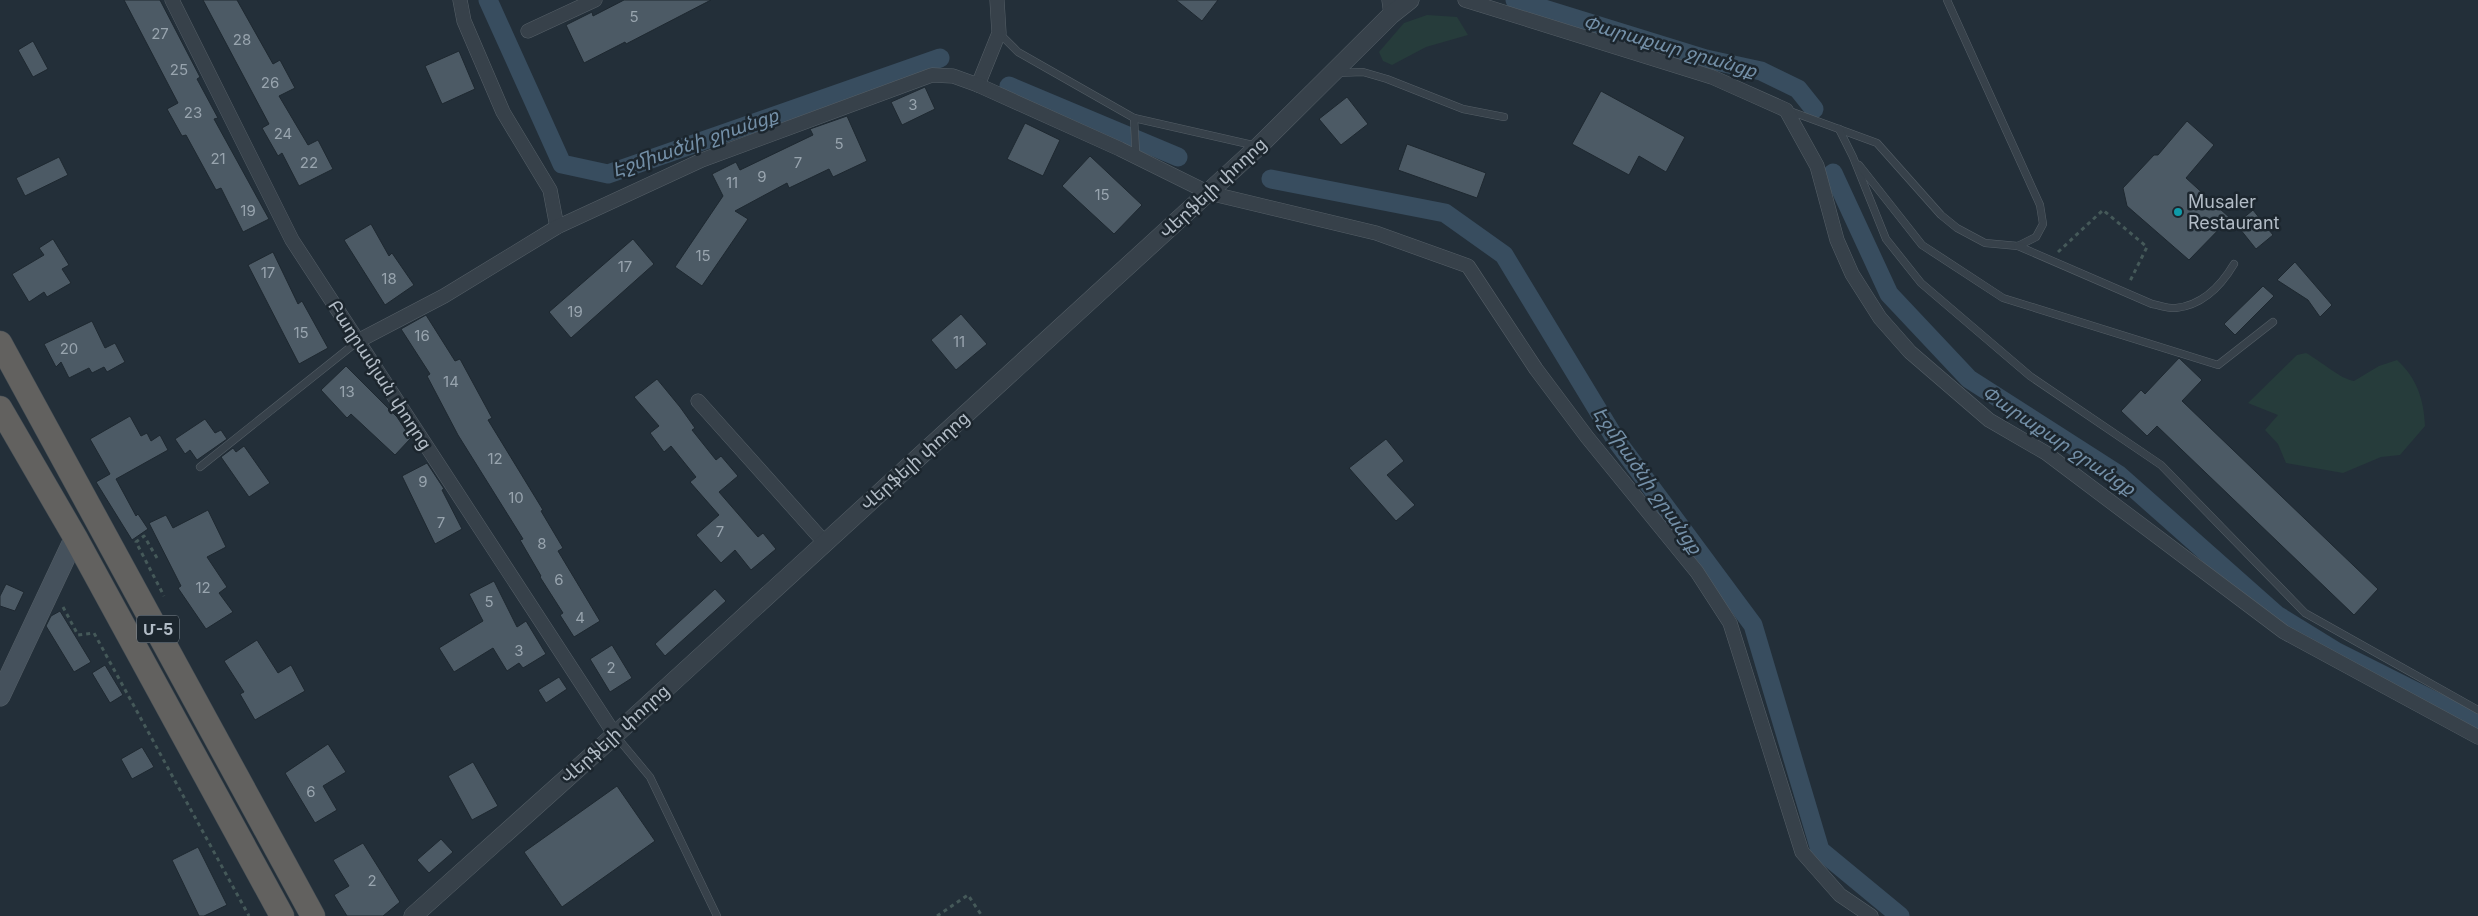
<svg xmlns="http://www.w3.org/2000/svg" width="2478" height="916" font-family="Inter,'Noto Sans Armenian',sans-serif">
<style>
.green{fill:#263c3b}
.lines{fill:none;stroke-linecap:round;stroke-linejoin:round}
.canal{stroke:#384d5f;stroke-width:19}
.building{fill:#4c5a65;stroke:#1e2830}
.service-casing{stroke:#555f67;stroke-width:8}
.minor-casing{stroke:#555f67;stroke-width:15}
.tertiary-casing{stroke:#555f67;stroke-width:19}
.secondary-casing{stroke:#555f67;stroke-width:21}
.trunk-casing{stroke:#424c54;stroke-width:25}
.path{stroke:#455959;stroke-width:3;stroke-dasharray:4 4;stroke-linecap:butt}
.service{stroke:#37414a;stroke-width:7}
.minor{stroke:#37414a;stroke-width:14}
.tertiary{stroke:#37414a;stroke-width:18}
.secondary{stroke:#45515c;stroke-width:20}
.trunk{stroke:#62615f;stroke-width:24}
.culture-dot{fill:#0f9aa8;stroke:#1c262e;stroke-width:2}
.labels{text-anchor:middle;stroke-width:5;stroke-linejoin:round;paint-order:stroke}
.number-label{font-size:15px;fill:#98a4ae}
.shield{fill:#1c262e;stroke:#858f98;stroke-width:1}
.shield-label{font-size:16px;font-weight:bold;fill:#b2bcc6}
.street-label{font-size:18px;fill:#b2bcc6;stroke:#1c262e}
.poi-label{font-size:18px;fill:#b2bcc6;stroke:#1c262e;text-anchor:start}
.water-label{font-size:19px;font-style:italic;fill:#7490a8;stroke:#1c262e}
</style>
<rect width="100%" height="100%" fill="#232f39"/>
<g class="green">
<polygon points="1427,15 1457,17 1468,35 1426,47 1392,65 1383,61 1379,52 1404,23"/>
<path d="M2306 353C2321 361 2340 379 2354 381L2379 366 2397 360C2417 378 2424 400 2425 426L2400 455 2381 457 2343 473 2286 463 2278 444 2265 430 2278 415 2248 403 2297 355Z"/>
</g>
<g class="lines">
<g class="canal">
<polyline points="488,0 562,164 608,174 940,58"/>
<polyline points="1515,0 1706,59 1761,71 1798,89 1814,109"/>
<polyline points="1009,86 1178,157"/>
<polyline points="1833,173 1889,294 1969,379 2119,475 2277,615 2337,652 2478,723"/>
<polyline points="1271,179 1445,213 1504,255 1616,440 1753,625 1820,850 1900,916"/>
</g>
</g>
<g class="building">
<polygon points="124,0 160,0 200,77 197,79 218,118 214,119 269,219 243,232 221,188 216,190 186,135 182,136 167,109 178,103"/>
<polygon points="203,0 237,0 273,64 280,60 295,88 279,96 308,145 318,140 333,169 299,186 282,153 278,156 262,128 269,124"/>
<polygon points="624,0 711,0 626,44 625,42 584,63 566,25 592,12 593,16"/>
<polygon points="1176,0 1218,0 1202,21"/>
<polygon points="33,41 48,69 33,77 18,50"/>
<polygon points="459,51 475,89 442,104 425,66"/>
<polygon points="925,87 935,109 902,125 891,102"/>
<polygon points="1601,91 1685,137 1666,172 1639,156 1629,175 1572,144"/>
<polygon points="1347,97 1368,124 1341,145 1319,119"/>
<polygon points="847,116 867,161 833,177 829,169 789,188 787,183 735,211 748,219 702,286 675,267 723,196 712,174 736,162 740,170 813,135 810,129"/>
<polygon points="2187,121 2214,145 2186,178 2230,218 2189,260 2127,206 2123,188 2154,155 2158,155"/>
<polygon points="1025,123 1060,140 1043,176 1007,159"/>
<polygon points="1407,144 1486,173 1477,198 1398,170"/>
<polygon points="1090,156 1142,205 1114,234 1062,186"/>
<polygon points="59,157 68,175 25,196 16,178"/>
<polygon points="2253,210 2273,235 2256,249 2236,224"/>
<polygon points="371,224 389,256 392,253 414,285 385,305 344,240"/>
<polygon points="53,239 69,265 62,269 71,283 47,297 44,292 29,302 12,274 44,255 39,248"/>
<polygon points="633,239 654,264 571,338 549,312"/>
<polygon points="273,252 298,304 302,301 328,348 299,364 248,265"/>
<polygon points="2295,262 2332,305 2320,317 2308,300 2277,280"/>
<polygon points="2263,286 2274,296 2235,335 2224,324"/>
<polygon points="961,314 987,344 956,370 931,340"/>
<polygon points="426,315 455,361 460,359 492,418 488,420 543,510 541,511 563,548 558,551 600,621 574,637 560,615 563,613 540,577 541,576 520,540 523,539 458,435 427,376 430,374 401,329"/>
<polygon points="92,321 105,348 115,343 125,362 107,372 104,367 92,373 89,368 69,378 61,362 56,367 44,344"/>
<polygon points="2179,358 2202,380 2182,401 2378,589 2354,615 2157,426 2147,436 2121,411 2141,390 2145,394"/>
<polygon points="346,366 397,417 411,438 395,455 351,414 347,418 321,390"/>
<polygon points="657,379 680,407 695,428 692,430 716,460 721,456 738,476 719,492 758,537 763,533 776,549 751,570 735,550 721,563 696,535 719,515 690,482 696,477 671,446 664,452 650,433 659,426 634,397"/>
<polygon points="130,416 141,436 147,433 151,441 160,435 168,450 116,479 136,516 138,514 148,529 132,540 96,482 110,474 90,439"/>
<polygon points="205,419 215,433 221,430 227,439 197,460 190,450 185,454 175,439"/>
<polygon points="1386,439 1404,461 1387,475 1415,505 1396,521 1349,468"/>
<polygon points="244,446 270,483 249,497 221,457 233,448 236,452"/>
<polygon points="427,463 444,489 442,490 462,529 435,544 402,476"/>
<polygon points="208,510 226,547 207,557 227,587 219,593 233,612 206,629 178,588 181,586 149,523 166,515 173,528"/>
<polygon points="494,581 517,627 526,621 546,654 523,668 519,663 507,671 493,648 454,672 439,648 483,621 469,594"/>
<polygon points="6,584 24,592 15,611 0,606 0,596"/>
<polygon points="715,589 726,601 665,656 655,644"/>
<polygon points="60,611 91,662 74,672 46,626 51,616"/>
<polygon points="257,640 278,673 291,665 305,691 255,720 240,694 244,692 224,661"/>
<polygon points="612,645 632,678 610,692 590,659"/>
<polygon points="105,665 123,695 110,703 92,673"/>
<polygon points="559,677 567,689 546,703 538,690"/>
<polygon points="328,744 346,772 323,786 337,810 315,823 285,773"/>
<polygon points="142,747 154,767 132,779 121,759"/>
<polygon points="473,762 498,806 472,820 448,776"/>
<polygon points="617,786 655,841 562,907 524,852"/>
<polygon points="441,839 453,852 429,873 417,860"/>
<polygon points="363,843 400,902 383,916 347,916 334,895 349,886 333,860"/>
<polygon points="198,847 227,905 204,916 199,916 172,860"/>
</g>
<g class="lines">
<g class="service-casing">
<g id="service">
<polyline points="999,33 1018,52 1134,118 1257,146"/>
<polyline points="1336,73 1363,72 1387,79 1463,109 1504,117"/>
<polyline points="1787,110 1877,143 1941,215 1957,228 1985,243 2018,246 2036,237 2043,224 2040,205 1947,0"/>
<polyline points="1134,118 1136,156"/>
<polyline points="1839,129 1853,157 1886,239 1921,283 2030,376 2161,465 2305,613 2478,710"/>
<polyline points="1859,165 1922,245 2003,298 2218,365 2273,322"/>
<path d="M2018 246 2152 304C2159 305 2169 309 2176 308 2203 305 2221 286 2234 264"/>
<polyline points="200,467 358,341"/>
<polyline points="615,735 650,777 717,916"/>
</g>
</g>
<g class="minor-casing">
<g id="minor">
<polyline points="172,0 292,240 615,735"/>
<polyline points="460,0 464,21 503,112 550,190 557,227"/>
<polyline points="1389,0 1391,15"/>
<polyline points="1465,0 1712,77 1786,110 1817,166 1837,240 1852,274 1880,318 1910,352 1989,420 2046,453 2284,632 2478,737"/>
<polyline points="528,31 595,0"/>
<polyline points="978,85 999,33 997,0"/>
<polyline points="358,341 444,296 557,227 702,160 932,75 953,76 978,85 1120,149 1209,193 1376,233 1468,266 1536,369 1587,437 1697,572 1730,623 1802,852 1840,895 1871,916"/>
<polyline points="698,401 825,543"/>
</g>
</g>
<g class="tertiary-casing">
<polyline id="tertiary" points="413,916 615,735 1259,146 1391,15 1410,0"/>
</g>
<g class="secondary-casing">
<polyline id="secondary" points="0,696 75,537"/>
</g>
<g class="trunk-casing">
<g id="trunk">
<polyline points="0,343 313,916"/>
<polyline points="0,408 75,537 282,916"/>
</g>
</g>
<g class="path">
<polyline points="2058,252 2103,210 2147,247 2129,283"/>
<polyline points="157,558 144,536 136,542 164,596"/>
<polyline points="63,607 78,635 94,633 249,916"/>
<polyline points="937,916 968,895 982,916"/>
</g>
<use href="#service" class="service"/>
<use href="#minor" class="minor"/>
<use href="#tertiary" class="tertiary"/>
<use href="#secondary" class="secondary"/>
<use href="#trunk" class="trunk"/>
</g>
<circle class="culture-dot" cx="2178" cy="212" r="5"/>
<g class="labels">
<g class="number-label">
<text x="634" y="22">5</text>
<text x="160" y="39">27</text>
<text x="242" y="45">28</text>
<text x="179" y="75">25</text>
<text x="270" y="88">26</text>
<text x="913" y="110">3</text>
<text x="193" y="118">23</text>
<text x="283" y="139">24</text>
<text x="839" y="149">5</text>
<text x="218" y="164">21</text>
<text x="309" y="168">22</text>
<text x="798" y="168">7</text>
<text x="762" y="182">9</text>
<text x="732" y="188">11</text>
<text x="1102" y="200">15</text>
<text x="248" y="216">19</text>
<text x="703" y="261">15</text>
<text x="625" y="272">17</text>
<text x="268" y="278">17</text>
<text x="389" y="284">18</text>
<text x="575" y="317">19</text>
<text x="301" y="338">15</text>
<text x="422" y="341">16</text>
<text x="959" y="347">11</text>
<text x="69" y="354">20</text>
<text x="451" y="387">14</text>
<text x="347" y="397">13</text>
<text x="495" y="464">12</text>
<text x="423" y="487">9</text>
<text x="516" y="503">10</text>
<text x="441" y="528">7</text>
<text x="720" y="537">7</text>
<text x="542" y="549">8</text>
<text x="559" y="585">6</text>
<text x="203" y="593">12</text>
<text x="489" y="607">5</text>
<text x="580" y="623">4</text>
<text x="519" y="656">3</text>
<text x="611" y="673">2</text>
<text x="311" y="797">6</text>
<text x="372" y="886">2</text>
</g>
<rect class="shield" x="137" y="615.5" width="42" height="27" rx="4"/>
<g class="shield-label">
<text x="158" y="635">Մ-5</text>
</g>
<g class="street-label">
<text transform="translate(1213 188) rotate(-43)" y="6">Վերֆելի փողոց</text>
<text transform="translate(380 375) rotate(57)" y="6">Բաղրամյան փողոց</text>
<text transform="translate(915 461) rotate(-42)" y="6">Վերֆելի փողոց</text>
<text transform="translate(615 734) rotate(-42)" y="6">Վերֆելի փողոց</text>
</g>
<g class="poi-label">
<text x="2188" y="208">Musaler<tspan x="2188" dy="21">Restaurant</tspan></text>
</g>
<g class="water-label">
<text transform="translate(1670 46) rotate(16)" y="7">Փարաքար ջրանցք</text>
<text transform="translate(695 142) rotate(-19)" y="7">Էջմիածնի ջրանցք</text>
<text transform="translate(2059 440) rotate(34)" y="7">Փարաքար ջրանցք</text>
<text transform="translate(1648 480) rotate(55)" y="7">Էջմիածնի ջրանցք</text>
</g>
</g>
</svg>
